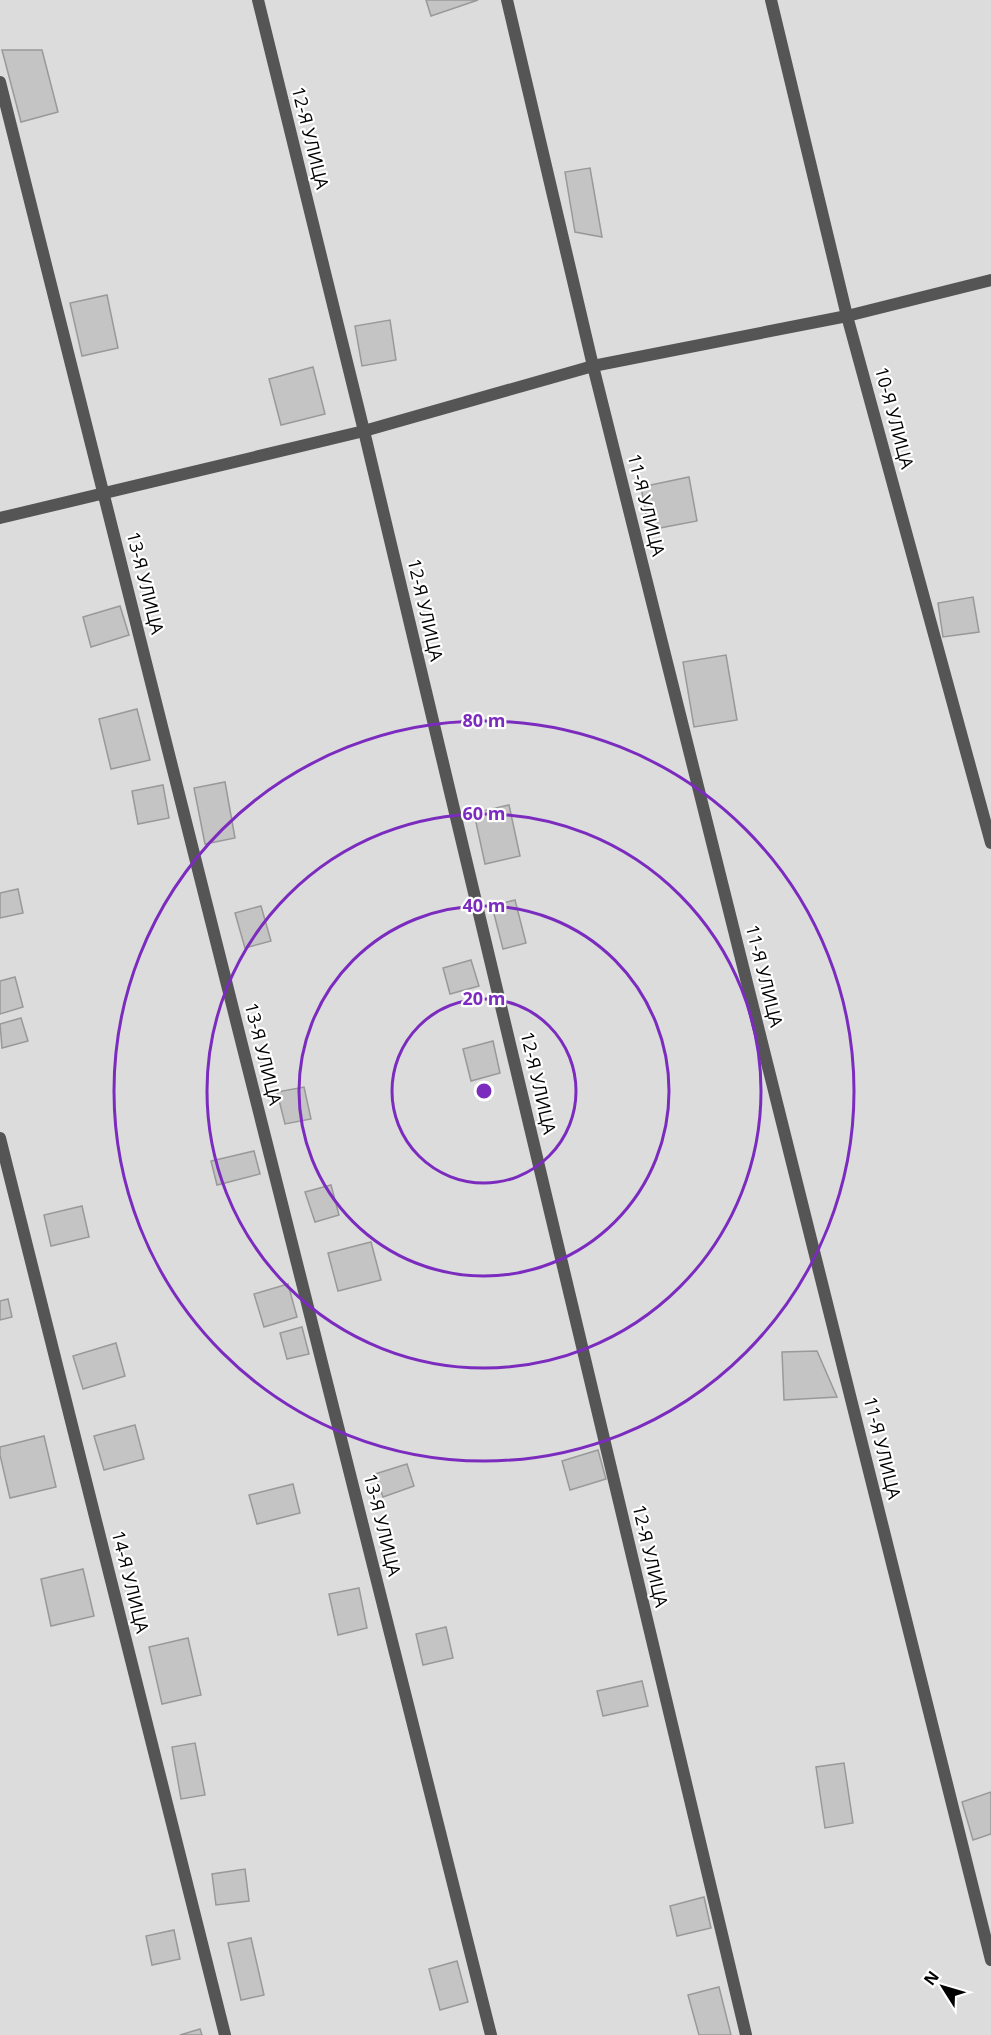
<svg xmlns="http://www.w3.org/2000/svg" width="991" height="2035" font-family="'Open Sans',sans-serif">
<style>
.green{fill:#dcdcdc}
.building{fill:#c4c4c4;stroke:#999;stroke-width:1.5}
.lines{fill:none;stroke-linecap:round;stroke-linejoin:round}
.service{stroke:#555;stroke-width:12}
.ring{fill:none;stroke:#7b2cbf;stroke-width:3}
.labels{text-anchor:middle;stroke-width:4.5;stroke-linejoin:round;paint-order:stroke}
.street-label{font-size:18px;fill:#000;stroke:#fff}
.centre{fill:#7b2cbf;stroke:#fff;stroke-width:3}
.ring-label{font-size:18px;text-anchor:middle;font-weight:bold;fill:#7b2cbf;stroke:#fff;stroke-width:4.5;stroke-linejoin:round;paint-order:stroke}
</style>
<rect width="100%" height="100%" fill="#fff"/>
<rect class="green" x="0" y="0" width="991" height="2035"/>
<g class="building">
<polygon points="426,0 478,0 431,16"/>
<polygon points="2,50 42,50 58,112 21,122"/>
<polygon points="590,168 602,237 575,232 565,172"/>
<polygon points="107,295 118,348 82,356 70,303"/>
<polygon points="390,320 396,360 362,366 355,326"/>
<polygon points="313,367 325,414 281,425 269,379"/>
<polygon points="689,477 697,521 649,530 641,487"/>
<polygon points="973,597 979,632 943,637 938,603"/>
<polygon points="120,606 129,635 91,647 83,617"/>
<polygon points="726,655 737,720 694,727 683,662"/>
<polygon points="137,709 150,760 111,769 99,719"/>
<polygon points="225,782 235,838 205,844 194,788"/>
<polygon points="163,785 169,818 138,824 132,791"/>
<polygon points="509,805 520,856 485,864 474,813"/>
<polygon points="18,889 23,913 0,918 0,893"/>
<polygon points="515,900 526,943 503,949 492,906"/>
<polygon points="261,906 271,941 245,948 235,913"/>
<polygon points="471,960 479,986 450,994 443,968"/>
<polygon points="15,977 23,1007 0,1014 0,981"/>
<polygon points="21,1018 28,1041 2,1048 0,1024"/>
<polygon points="493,1041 500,1073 471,1081 463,1049"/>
<polygon points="304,1087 311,1119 285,1124 277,1092"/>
<polygon points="254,1151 260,1174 217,1185 211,1161"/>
<polygon points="331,1185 339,1215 315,1222 305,1192"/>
<polygon points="82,1206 89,1237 51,1246 44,1215"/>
<polygon points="371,1242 381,1280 338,1291 328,1253"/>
<polygon points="288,1284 297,1317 264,1327 254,1294"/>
<polygon points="8,1299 12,1317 0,1320 0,1301"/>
<polygon points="302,1327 309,1354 287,1359 280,1333"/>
<polygon points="116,1343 125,1376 83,1389 73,1356"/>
<polygon points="817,1351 837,1397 784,1400 782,1352"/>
<polygon points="135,1425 144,1459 104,1470 94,1436"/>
<polygon points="44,1436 56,1487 10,1498 0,1455 0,1447"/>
<polygon points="598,1450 606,1479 570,1490 562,1461"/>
<polygon points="407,1464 414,1486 383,1497 375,1474"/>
<polygon points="293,1484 300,1513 257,1524 249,1495"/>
<polygon points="83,1569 94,1616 51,1626 41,1579"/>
<polygon points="359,1588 367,1628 338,1635 329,1594"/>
<polygon points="446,1627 453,1658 423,1665 416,1634"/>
<polygon points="188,1638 201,1695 162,1704 149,1647"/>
<polygon points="642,1681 648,1706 603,1716 597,1691"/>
<polygon points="195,1743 205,1795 181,1799 172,1747"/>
<polygon points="844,1763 853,1823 825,1828 816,1767"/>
<polygon points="991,1792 991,1834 973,1840 962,1802"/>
<polygon points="245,1869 249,1901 216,1905 212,1874"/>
<polygon points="704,1897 711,1928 677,1936 670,1906"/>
<polygon points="174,1930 180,1959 152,1965 146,1936"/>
<polygon points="251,1938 264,1995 241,2000 228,1943"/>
<polygon points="457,1961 468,2002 440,2010 429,1969"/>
<polygon points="719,1987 731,2035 699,2035 688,1995"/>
<polygon points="200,2029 202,2035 180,2035"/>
</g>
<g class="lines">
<g class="service">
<polyline points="258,0 364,431 746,2035"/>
<polyline points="507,0 593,366 991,1960"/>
<polyline points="771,0 847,316 991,843"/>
<polyline points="0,82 491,2035"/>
<polyline points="0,518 364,431 593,366 847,316 991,280"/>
<polyline points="0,1138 225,2035"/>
</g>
</g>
<g class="ring">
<circle cx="484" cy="1091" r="92"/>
<circle cx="484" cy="1091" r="185"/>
<circle cx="484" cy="1091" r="277"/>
<circle cx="484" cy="1091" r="370"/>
</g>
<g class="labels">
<g class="street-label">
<text transform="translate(310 138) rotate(76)" y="6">12-Я УЛИЦА</text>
<text transform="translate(894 418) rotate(75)" y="6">10-Я УЛИЦА</text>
<text transform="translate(646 505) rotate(76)" y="6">11-Я УЛИЦА</text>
<text transform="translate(145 583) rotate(76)" y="6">13-Я УЛИЦА</text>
<text transform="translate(425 610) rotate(77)" y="6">12-Я УЛИЦА</text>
<text transform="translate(764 976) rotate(76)" y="6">11-Я УЛИЦА</text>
<text transform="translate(263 1054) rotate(76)" y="6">13-Я УЛИЦА</text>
<text transform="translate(538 1083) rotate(77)" y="6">12-Я УЛИЦА</text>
<text transform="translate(882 1448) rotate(76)" y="6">11-Я УЛИЦА</text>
<text transform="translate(382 1525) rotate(76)" y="6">13-Я УЛИЦА</text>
<text transform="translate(650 1556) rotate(77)" y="6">12-Я УЛИЦА</text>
<text transform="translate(130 1582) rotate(76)" y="6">14-Я УЛИЦА</text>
</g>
</g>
<circle cx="484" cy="1091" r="9" class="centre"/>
<g class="ring-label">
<text x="484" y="727">80 m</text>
<text x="484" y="820">60 m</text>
<text x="484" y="912">40 m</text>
<text x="484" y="1005">20 m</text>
</g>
<g transform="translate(943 1987) rotate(307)" stroke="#ffffff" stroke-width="4.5" paint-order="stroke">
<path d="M0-4.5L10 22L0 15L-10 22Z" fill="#000000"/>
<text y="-9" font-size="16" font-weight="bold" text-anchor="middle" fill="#000000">N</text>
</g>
</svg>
